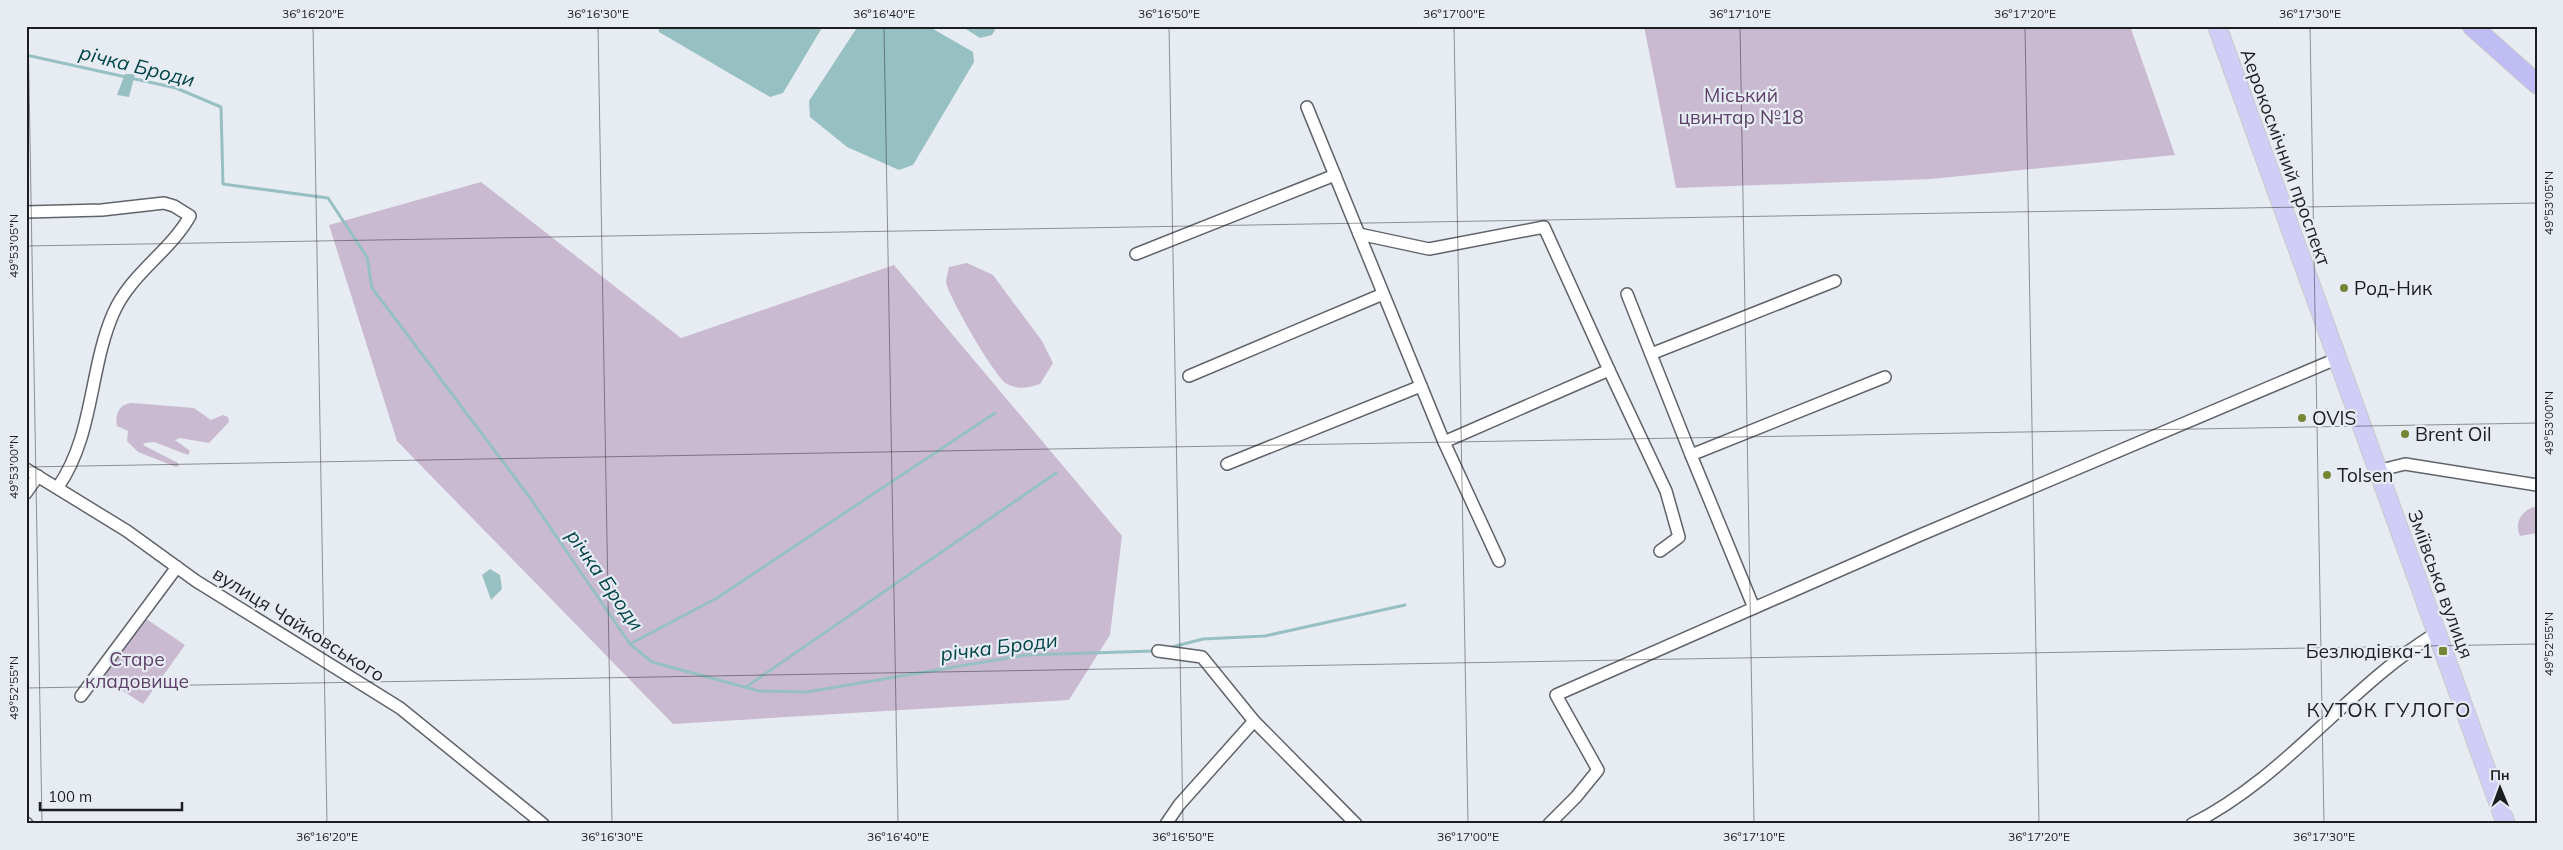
<svg xmlns="http://www.w3.org/2000/svg" width="2563" height="850" font-family="Mulish,sans-serif">
<style>
.green{fill:#cabad1}
.water{fill:#97c0c3}
.lines{fill:none;stroke-linecap:round;stroke-linejoin:round}
.stream{stroke:#97c0c3;stroke-width:3}
.minor-casing{stroke:#60646a;stroke-width:14}
.primary-casing{stroke:#c9c9ca;stroke-width:20}
.trunk-casing{stroke:#c9c9ca;stroke-width:21}
.minor{stroke:#fff;stroke-width:11}
.primary{stroke:#d0cdf7;stroke-width:18}
.trunk{stroke:#c0bcf4;stroke-width:19}
.ticks{fill:none;stroke:#1d1e21;stroke-width:1;stroke-opacity:0.45}
.poi-dot{fill:#768534;stroke:#e7ecf3;stroke-width:2}
.labels{text-anchor:middle;stroke-width:4.5;stroke-linejoin:round;paint-order:stroke}
.park-label{font-size:19px;fill:#5d4069;stroke:#e7ecf3}
.street-label{font-size:19px;fill:#1d1e21;stroke:#e7ecf3}
.poi-label{font-size:19px;fill:#1d1e21;stroke:#e7ecf3;text-anchor:start}
.water-label{font-size:20px;font-style:italic;fill:#024449;stroke:#e7ecf3}
.neighbourhood-label{font-size:20px;letter-spacing:1px;fill:#1d1e21;stroke:#e7ecf3}
.neatline{fill:none;stroke:#1d1e21;stroke-width:2}
.ticks-label{font-size:12px;text-anchor:middle;fill:#1d1e21}
</style>
<rect width="100%" height="100%" fill="#e7ecf3"/>
<g class="green">
<polygon points="1644,26 2130,26 2175,155 1931,179 1676,188"/>
<polygon points="481,182 681,338 894,265 1122,536 1110,635 1069,700 673,724 397,441 329,225"/>
<path d="M967 263 993 275 1042 341 1053 363 1040 384C1027 388 1019 390 1007 384 996 379 948 296 946 282 946 278 948 272 949 267Z"/>
<path d="M132 403 194 408 211 420 223 415 228 417 229 422 209 443 180 438 175 440 190 451 188 455 154 442 145 443 143 445 178 463 179 466 176 467 138 452 127 441 128 431 117 426C115 414 119 404 132 403Z"/>
<path d="M2533 507 2537 508V533L2520 536C2514 523 2521 512 2533 507Z"/>
<polygon points="145,618 185,645 143,704 100,676"/>
</g>
<g class="water">
<polygon points="658,26 823,26 783,93 770,97 659,32"/>
<polygon points="858,26 928,26 973,52 974,62 913,165 899,170 847,147 810,117 809,101"/>
<polygon points="961,26 997,26 992,35 980,38"/>
<polygon points="125,74 135,74 129,97 117,95"/>
<polygon points="490,569 500,575 502,589 491,600 482,575"/>
</g>
<g class="lines">
<g class="stream">
<polyline points="26,55 176,88 221,107 223,184 328,198 367,257 372,288 528,495 630,644 652,662 759,691 807,692 1026,655 1154,651"/>
<polyline points="630,644 717,598 995,413"/>
<polyline points="1168,648 1203,639 1265,636 1405,605"/>
<polyline points="746,687 1056,473"/>
</g>
<g class="minor-casing">
<g id="minor">
<polyline points="1307,107 1444,442"/>
<path d="M26 212 102 210 164 203 174 206 190 216C169 253 130 274 113 314 89 370 94 435 58 487"/>
<polyline points="1359,234 1429,249 1544,227 1609,370"/>
<polyline points="1136,254 1335,175"/>
<polyline points="1627,294 1691,455"/>
<polyline points="1651,354 1835,281"/>
<polyline points="1189,376 1383,294"/>
<polyline points="1227,464 1421,386"/>
<polyline points="26,469 127,531 196,581 400,708 543,824"/>
<polyline points="2377,471 2405,464 2537,485"/>
<polyline points="26,493 38,476"/>
<polyline points="1499,561 1444,442 1609,370 1666,491 1679,537 1660,551"/>
<polyline points="1754,608 1691,455 1885,377"/>
<polyline points="1158,651 1202,657 1254,721 1356,824"/>
<polyline points="81,696 177,567"/>
<polyline points="26,823 27,824"/>
<polyline points="1166,824 1179,805 1254,721"/>
<polyline points="1549,824 1576,797 1598,770 1556,695 1918,536 2336,359"/>
<path d="M2192 824C2285 778 2348 687 2436 633"/>
</g>
</g>
<g class="primary-casing">
<polyline id="primary" points="2217,26 2506,824"/>
</g>
<g class="trunk-casing">
<polyline id="trunk" points="2472,26 2537,84"/>
</g>
<use href="#minor" class="minor"/>
<use href="#primary" class="primary"/>
<use href="#trunk" class="trunk"/>
</g>
<path class="ticks" d="M28 26 42 824M313 26 327 824M598 26 612 824M884 26 898 824M1169 26 1183 824M1454 26 1468 824M1740 26 1754 824M2025 26 2039 824M2310 26 2324 824M26 246 2537 203M26 467 2537 423M26 688 2537 644"/>
<g class="poi-dot">
<circle cx="2344" cy="288" r="5"/>
<circle cx="2302" cy="418" r="5"/>
<circle cx="2405" cy="434" r="5"/>
<circle cx="2327" cy="475" r="5"/>
<rect x="2438" y="646" width="10" height="10" rx="2.5"/>
</g>
<g class="labels">
<g class="park-label">
<text x="1741" y="102">Міський<tspan x="1741" dy="22">цвинтар №18</tspan></text>
<text x="137" y="666">Старе<tspan x="137" dy="22">кладовище</tspan></text>
</g>
<g class="street-label">
<text transform="translate(2286 157) rotate(70)" y="7">Аерокосмічний проспект</text>
<text transform="translate(2441 584) rotate(70)" y="7">Зміївська вулиця</text>
<text transform="translate(299 624) rotate(32)" y="7">вулиця Чайковського</text>
</g>
<g class="poi-label">
<text x="2354" y="295">Род-Ник</text>
<text x="2312" y="425">OVIS</text>
<text x="2415" y="441">Brent Oil</text>
<text x="2337" y="482">Tolsen</text>
<text x="2433" y="658" text-anchor="end">Безлюдівка-1</text>
</g>
<g class="water-label">
<text transform="translate(137 66) rotate(14)" y="7">річка Броди</text>
<text transform="translate(605 580) rotate(55)" y="7">річка Броди</text>
<text transform="translate(999 647) rotate(-7)" y="7">річка Броди</text>
</g>
<g class="neighbourhood-label">
<text x="2389" y="717">КУТОК ГУЛОГО</text>
</g>
</g>
<rect width="2563" height="850" fill="none" stroke="#e7ecf3" stroke-width="55"/>
<g transform="translate(2500 788) rotate(359)" stroke="#e7ecf3" stroke-width="4" paint-order="stroke">
<path d="M0-4L9 19L0 12L-9 19Z" fill="#1d1e21"/>
<text y="-8" font-size="14" font-weight="bold" text-anchor="middle" fill="#1d1e21">Пн</text>
</g>
<path d="M40 802v8h142v-8" fill="none" stroke="#1d1e21" stroke-width="2.5"/>
<text x="48" y="802" font-size="15" fill="#1d1e21" stroke="#e7ecf3" stroke-width="4" paint-order="stroke">100 m</text>
<rect x="28" y="28" width="2508" height="794" class="neatline"/>
<g class="ticks-label">
<text x="313" y="18">36°16'20"E</text>
<text x="598" y="18">36°16'30"E</text>
<text x="884" y="18">36°16'40"E</text>
<text x="1169" y="18">36°16'50"E</text>
<text x="1454" y="18">36°17'00"E</text>
<text x="1740" y="18">36°17'10"E</text>
<text x="2025" y="18">36°17'20"E</text>
<text x="2310" y="18">36°17'30"E</text>
<text transform="translate(2549 203) rotate(-90)" y="4">49°53'05"N</text>
<text transform="translate(14 246) rotate(-90)" y="4">49°53'05"N</text>
<text transform="translate(2549 423) rotate(-90)" y="4">49°53'00"N</text>
<text transform="translate(14 467) rotate(-90)" y="4">49°53'00"N</text>
<text transform="translate(2549 644) rotate(-90)" y="4">49°52'55"N</text>
<text transform="translate(14 688) rotate(-90)" y="4">49°52'55"N</text>
<text x="327" y="841">36°16'20"E</text>
<text x="612" y="841">36°16'30"E</text>
<text x="898" y="841">36°16'40"E</text>
<text x="1183" y="841">36°16'50"E</text>
<text x="1468" y="841">36°17'00"E</text>
<text x="1754" y="841">36°17'10"E</text>
<text x="2039" y="841">36°17'20"E</text>
<text x="2324" y="841">36°17'30"E</text>
</g>
</svg>
